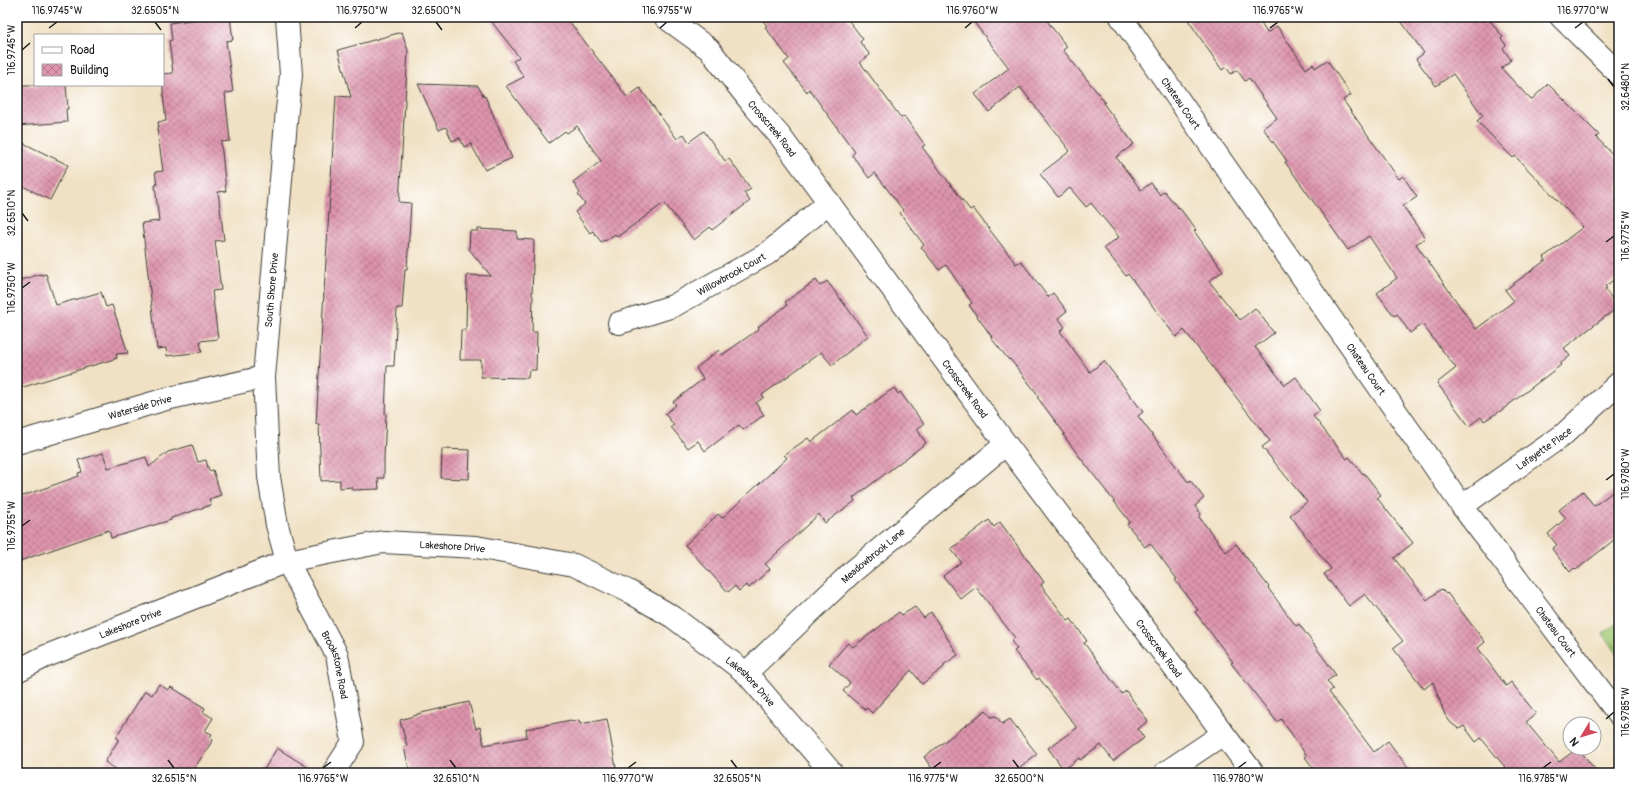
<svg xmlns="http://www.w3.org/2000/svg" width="1636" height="790" font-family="Pangolin,sans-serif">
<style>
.grass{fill:url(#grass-tufts);stroke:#5e7248}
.building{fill:url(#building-cross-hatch)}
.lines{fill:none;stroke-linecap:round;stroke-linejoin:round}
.minor-casing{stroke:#3c3a35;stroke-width:24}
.minor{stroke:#fff;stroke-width:22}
.ticks{fill:none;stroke:#1c1c1c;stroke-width:1.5}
.labels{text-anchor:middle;stroke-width:3;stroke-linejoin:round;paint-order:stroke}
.street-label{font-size:10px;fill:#1c1c1c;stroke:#fff}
.neatline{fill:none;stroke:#1c1c1c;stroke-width:1.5}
.ticks-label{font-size:10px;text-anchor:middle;fill:#1c1c1c}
</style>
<defs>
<pattern id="grass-tufts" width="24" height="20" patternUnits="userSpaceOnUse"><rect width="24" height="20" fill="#a1c873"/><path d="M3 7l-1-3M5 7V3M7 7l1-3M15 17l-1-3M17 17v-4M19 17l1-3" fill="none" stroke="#8aab63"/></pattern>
<pattern id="building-cross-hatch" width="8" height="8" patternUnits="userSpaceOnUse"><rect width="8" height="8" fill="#de94ad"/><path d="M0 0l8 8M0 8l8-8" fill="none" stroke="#b3788c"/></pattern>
</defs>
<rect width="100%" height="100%" fill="#fff"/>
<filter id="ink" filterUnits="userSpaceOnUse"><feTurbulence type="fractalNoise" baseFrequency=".025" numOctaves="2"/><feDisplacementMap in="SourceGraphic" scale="8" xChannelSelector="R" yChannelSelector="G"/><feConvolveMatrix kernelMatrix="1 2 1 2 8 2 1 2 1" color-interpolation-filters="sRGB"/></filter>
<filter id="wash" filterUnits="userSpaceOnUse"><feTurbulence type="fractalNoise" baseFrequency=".012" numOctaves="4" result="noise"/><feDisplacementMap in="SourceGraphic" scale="16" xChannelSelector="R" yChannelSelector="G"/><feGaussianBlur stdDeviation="0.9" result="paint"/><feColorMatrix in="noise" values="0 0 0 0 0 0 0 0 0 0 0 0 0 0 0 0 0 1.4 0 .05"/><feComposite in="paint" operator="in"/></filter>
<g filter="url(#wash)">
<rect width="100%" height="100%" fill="#f0e1c4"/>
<polygon class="grass" points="1619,621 1619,656 1603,634"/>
<g id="blocks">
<g class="building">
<polygon points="211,17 230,17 233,40 226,41 233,92 225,93 230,141 221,142 226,191 218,192 224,240 215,241 221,290 212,291 218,339 200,341 202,352 167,356 166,348 157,349 142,223 159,221 155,185 157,185 155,172 163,171 157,128 159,128 158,122 166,121 163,94 163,74 173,73 169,41 172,40 170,23"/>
<polygon points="488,17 566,17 627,97 640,88 677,139 684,134 689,142 704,131 725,161 729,159 751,189 744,193 750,201 712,230 710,227 694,240 664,203 617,237 615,234 605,241 604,240 601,242 593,231 590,233 575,212 585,204 578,195 580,193 573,182 601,161 577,126 567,133 565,131 549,143 506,86 524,77 513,61 519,57"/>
<polygon points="760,17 846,17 863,39 860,42 870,55 860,62 901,118 904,116 925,145 922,147 970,210 973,208 1016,264 1021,261 1048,297 1053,293 1067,311 1058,318 1065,327 1060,331 1090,372 1104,361 1143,412 1138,416 1188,482 1190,480 1204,498 1195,506 1201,514 1199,517 1226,552 1236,544 1269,587 1268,588 1296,626 1299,624 1336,675 1327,681 1333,689 1329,692 1374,752 1388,741 1412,773 1317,773 1305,757 1307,756 1281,719 1277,722 1231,663 1233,662 1195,612 1198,610 1175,580 1177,579 1150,543 1145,547 1127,524 1130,522 1063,435 1065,434 1037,397 1039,396 1010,359 1009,360 991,338 992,337 969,305 972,303 946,265 939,270 921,247 924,245 900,213 903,210 875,173 869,178 852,155 855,152 809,89 807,92 784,63 789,59 765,27 767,26"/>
<polygon points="970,17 1044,17 1067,47 1063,50 1105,102 1103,103 1134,144 1116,157 1141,190 1151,183 1160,195 1164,191 1178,208 1179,207 1196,230 1194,231 1223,271 1209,281 1240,320 1255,308 1274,333 1255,347 1285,385 1296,377 1320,411 1313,416 1347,459 1349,457 1363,474 1364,473 1381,495 1377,498 1413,543 1394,558 1427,600 1441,589 1446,594 1447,593 1485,642 1478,648 1506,686 1511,682 1536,714 1526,722 1559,762 1578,748 1598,773 1510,773 1481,738 1476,742 1464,726 1459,729 1451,723 1445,715 1433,682 1424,689 1393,648 1403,641 1365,594 1349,606 1324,574 1331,569 1290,515 1307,502 1262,447 1270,441 1184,330 1176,337 1128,274 1126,276 1104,248 1119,237 1091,203 1086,207 1070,188 1058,197 1040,174 1070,151 1020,87 989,112 975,94 1009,68"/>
<polygon points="1186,17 1257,17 1267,33 1277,26 1306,69 1313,64 1315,68 1327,60 1351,95 1343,100 1399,179 1403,176 1417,197 1403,206 1425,238 1416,244 1476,329 1514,301 1505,290 1546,260 1544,257 1583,227 1515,156 1513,158 1477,121 1483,116 1453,74 1436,86 1416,59 1424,53 1398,17 1487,17 1503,37 1501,38 1506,45 1503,48 1511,60 1501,68 1531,100 1548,84 1599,135 1596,137 1619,161 1619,276 1605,286 1607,288 1605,289 1618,307 1564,348 1570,356 1560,364 1561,365 1502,410 1484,421 1481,417 1469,426 1437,383 1456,368 1422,324 1410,333 1397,314 1394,316 1377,293 1397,278 1369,236 1348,250 1285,162 1287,161 1263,128 1277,118 1249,78 1245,81 1237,70 1231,74 1226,67 1222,70"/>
<polygon points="402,32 408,51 399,202 411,203 407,269 405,269 402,308 397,308 394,366 387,366 385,414 386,414 384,458 384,478 378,478 379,489 352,490 352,487 340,488 340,480 321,481 319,424 316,424 336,96 351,97 338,50"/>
<polygon points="418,84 478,86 484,97 485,96 512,158 485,170 471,144 464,147 460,138 452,141 446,127 439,130"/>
<polygon points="17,85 66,85 68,109 66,109 67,122 17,126"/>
<polygon points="17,140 68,165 50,200 17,183"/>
<polygon points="478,229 517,231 517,239 534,240 532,295 533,296 532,332 537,332 536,370 529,370 528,378 481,377 481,360 460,360 461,330 466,330 467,275 491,276 469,249 470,231 478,231"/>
<polygon points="41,274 42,275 46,274 56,305 101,292 106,307 112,305 128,353 116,354 117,358 17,389 17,281"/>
<polygon points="816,280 820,286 827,281 868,336 832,365 821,352 762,395 764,397 756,403 764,415 743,430 739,425 705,451 698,441 688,448 671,427 674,425 665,414 676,405 673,402 703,379 696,368 719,350 722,355 759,329 758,327 787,305 785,302"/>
<polygon points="894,388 898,394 900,392 924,424 917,429 926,443 853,498 855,501 825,523 819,514 765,564 770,569 749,588 746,585 739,591 735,586 728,592 685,545 718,514 722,518 787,458 784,455 808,438 811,442 853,410 856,415"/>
<polygon points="192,445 198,462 206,460 209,471 213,470 221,495 209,499 211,505 171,518 171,520 111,538 109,530 17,562 17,498 79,476 78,473 82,472 78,460 103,453 108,468 146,457 149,467 168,452"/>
<polygon points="442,449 470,450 469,479 441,478"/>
<polygon points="1619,487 1619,536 1576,570 1574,568 1570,572 1552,549 1557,545 1548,534 1566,518 1559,510 1583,491 1594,506"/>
<polygon points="989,520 994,527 1000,522 1044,582 1041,585 1068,621 1071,619 1087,641 1084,643 1122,694 1126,691 1148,721 1138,729 1144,738 1113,761 1101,745 1080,760 1079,758 1064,770 1048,748 1077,728 1039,678 1037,680 1014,651 1017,649 1011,641 1015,638 976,587 961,599 943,576 961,562 951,549"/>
<polygon points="915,607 924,618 931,612 958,655 943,665 944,667 922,684 911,670 872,713 867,708 865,710 843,691 850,683 829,664 848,643 853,647 899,612 902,615"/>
<polygon points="159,684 168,690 171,687 205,708 203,712 213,718 205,731 212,734 210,737 213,740 191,773 122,773 105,762 119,739 116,737 145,691 152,695"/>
<polygon points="469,702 476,729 480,727 484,745 527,737 526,729 571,720 571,722 579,720 580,724 607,719 617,773 410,773 404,747 407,746 400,720 417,715 417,714"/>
<polygon points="986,710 991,717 996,716 1002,724 1010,719 1037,754 1012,773 935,773 924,757"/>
<polygon points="277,748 317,773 262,773"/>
</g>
</g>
</g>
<g filter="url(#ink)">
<use href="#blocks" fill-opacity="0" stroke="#3c3a35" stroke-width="1"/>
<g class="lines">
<g class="minor-casing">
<g id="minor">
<path id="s1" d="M287 17 291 75 287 110 264 377 269 477 277 525 287 561 337 655 353 742 333 773"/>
<path id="s2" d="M665 17 709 49 754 106 780 136 1006 444 1253 773"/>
<path id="s3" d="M1121 17 1462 506 1619 715"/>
<polyline points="1561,17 1619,74"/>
<path id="s4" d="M619 323 673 306 767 254 829 202"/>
<path id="s5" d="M17 443 166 399 264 377"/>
<path id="s6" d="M1462 506 1563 435 1619 383"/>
<path id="s7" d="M17 671 44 657 287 561 383 542 476 547 574 565 628 591 673 617 746 673 832 773"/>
<path id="s8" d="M746 673 851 573 1006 444"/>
<polyline points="1165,773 1223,734"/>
</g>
</g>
<use href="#minor" class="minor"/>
</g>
</g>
<path class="ticks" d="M155 22 161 30M436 22 442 30M49 28 57 22M355 28 362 22M660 28 667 22M965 28 972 22M1270 28 1278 22M1575 28 1583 22M22 50 30 43M1608 79 1614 87M22 213 28 221M1606 242 1614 236M22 288 30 282M1606 480 1614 474M22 526 30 520M1606 719 1614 712M168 760 174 768M450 760 456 768M731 760 737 768M1013 760 1019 768M323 768 331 762M628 768 636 762M933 768 941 762M1238 768 1246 762M1543 768 1551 762"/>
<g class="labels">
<g class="street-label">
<text dy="4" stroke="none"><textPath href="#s3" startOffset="105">Chateau Court</textPath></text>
<text dy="4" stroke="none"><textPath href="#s2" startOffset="156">Crosscreek Road</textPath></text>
<text dy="4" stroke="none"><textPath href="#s4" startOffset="123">Willowbrook Court</textPath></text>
<text transform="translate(271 290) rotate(-85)" y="4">South Shore Drive</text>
<text dy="4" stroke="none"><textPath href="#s3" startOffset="429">Chateau Court</textPath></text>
<text dy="4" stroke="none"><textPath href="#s2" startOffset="480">Crosscreek Road</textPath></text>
<text dy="4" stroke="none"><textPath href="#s5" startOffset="128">Waterside Drive</textPath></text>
<text dy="4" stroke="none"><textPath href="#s6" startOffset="100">Lafayette Place</textPath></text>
<text dy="4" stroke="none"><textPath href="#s7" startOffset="459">Lakeshore Drive</textPath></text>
<text dy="4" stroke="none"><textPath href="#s8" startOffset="173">Meadowbrook Lane</textPath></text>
<text dy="4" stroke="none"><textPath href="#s7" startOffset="123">Lakeshore Drive</textPath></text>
<text dy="4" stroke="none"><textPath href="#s3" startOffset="753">Chateau Court</textPath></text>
<text dy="4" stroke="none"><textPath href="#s2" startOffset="804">Crosscreek Road</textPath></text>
<text dy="4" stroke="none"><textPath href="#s1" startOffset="663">Brookstone Road</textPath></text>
<text dy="4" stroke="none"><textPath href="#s7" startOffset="795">Lakeshore Drive</textPath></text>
</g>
</g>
<rect width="1636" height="790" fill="none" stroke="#fff" stroke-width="44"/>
<rect x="34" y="34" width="130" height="52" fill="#ffffff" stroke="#a4a4a4"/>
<rect x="42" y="47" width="20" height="6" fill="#ffffff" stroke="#a4a4a4"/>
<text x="70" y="54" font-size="12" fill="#1c1c1c">Road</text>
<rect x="42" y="64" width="20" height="12" fill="url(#building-cross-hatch)" stroke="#a4a4a4"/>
<text x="70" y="74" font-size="12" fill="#1c1c1c">Building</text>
<g transform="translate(1582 736) rotate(232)"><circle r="19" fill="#ffffff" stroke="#a4a4a4"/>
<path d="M0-3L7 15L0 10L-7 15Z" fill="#d1495b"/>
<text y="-6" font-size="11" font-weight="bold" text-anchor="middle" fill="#1c1c1c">N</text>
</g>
<rect x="22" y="22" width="1592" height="746" class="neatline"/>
<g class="ticks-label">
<text x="57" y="14">116.9745°W</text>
<text x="155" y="14">32.6505°N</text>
<text x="362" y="14">116.9750°W</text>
<text x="436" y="14">32.6500°N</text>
<text x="667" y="14">116.9755°W</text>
<text x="972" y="14">116.9760°W</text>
<text x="1278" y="14">116.9765°W</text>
<text x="1583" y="14">116.9770°W</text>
<text transform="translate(11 50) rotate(-90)" y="4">116.9745°W</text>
<text transform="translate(1625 87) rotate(-90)" y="4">32.6480°N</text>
<text transform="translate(11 213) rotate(-90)" y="4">32.6510°N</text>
<text transform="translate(1625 236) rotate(-90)" y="4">116.9775°W</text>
<text transform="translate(11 288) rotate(-90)" y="4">116.9750°W</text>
<text transform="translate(1625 474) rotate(-90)" y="4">116.9780°W</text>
<text transform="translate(11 526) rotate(-90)" y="4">116.9755°W</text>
<text transform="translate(1625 712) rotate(-90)" y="4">116.9785°W</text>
<text x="174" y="782">32.6515°N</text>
<text x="323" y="782">116.9765°W</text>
<text x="456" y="782">32.6510°N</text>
<text x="628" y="782">116.9770°W</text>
<text x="737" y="782">32.6505°N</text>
<text x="933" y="782">116.9775°W</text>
<text x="1019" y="782">32.6500°N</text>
<text x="1238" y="782">116.9780°W</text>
<text x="1543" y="782">116.9785°W</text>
</g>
</svg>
